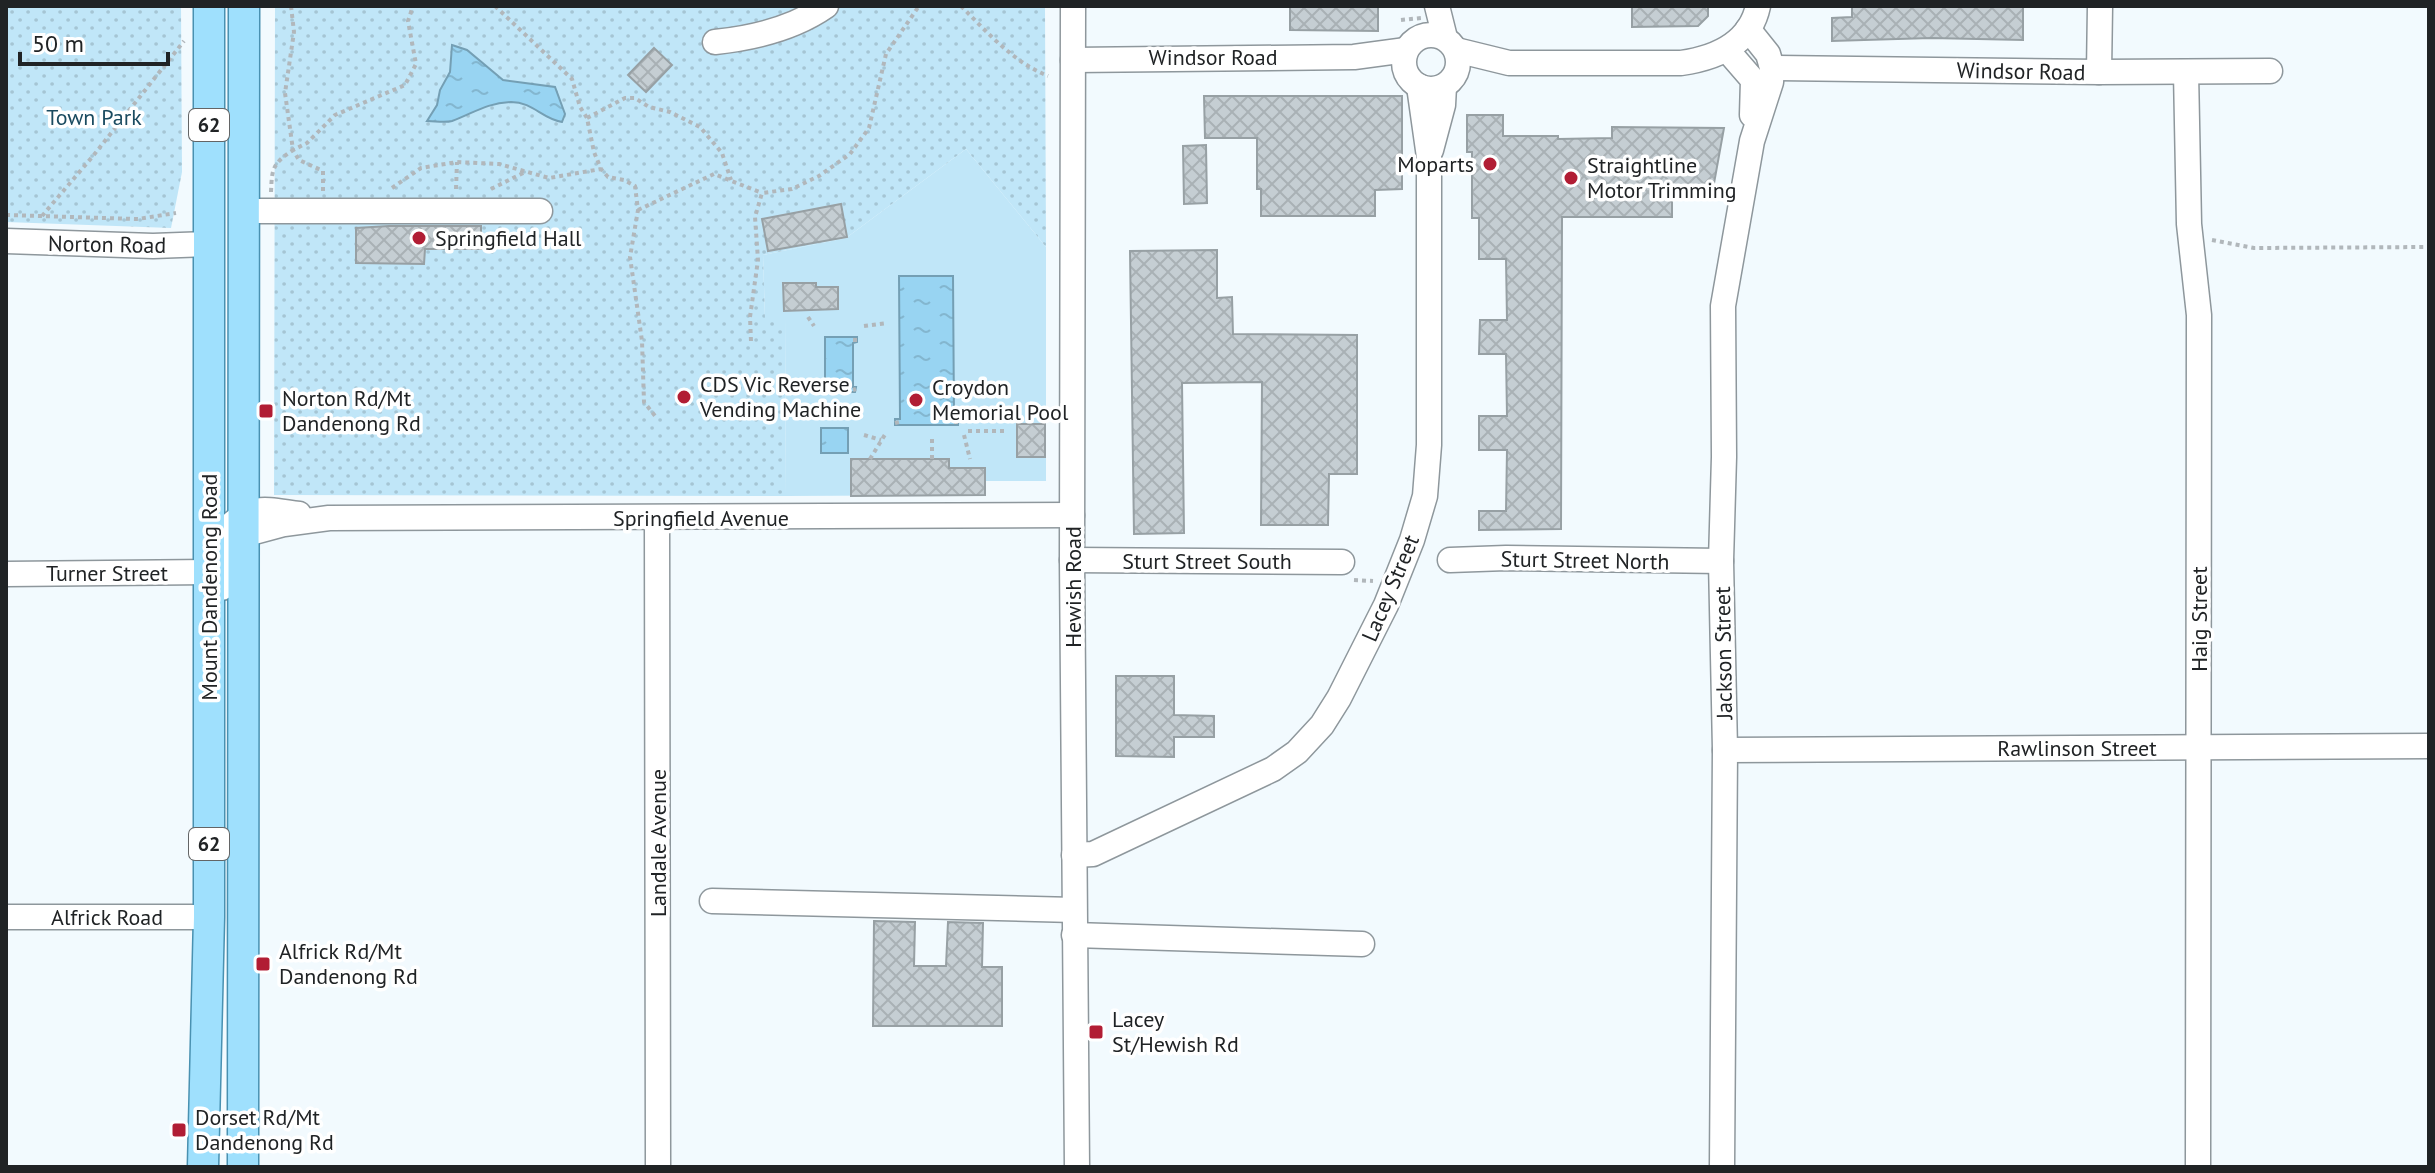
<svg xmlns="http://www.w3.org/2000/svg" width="2435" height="1173" font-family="'PT Sans',sans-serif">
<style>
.grass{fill:#c0e6f8}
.park{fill:url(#park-dots)}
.water{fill:url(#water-ripples);stroke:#749fb4;stroke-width:2}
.building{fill:url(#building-cross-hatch);stroke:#97a0a4;stroke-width:2}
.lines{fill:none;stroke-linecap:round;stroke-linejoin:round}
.minor-casing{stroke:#8e979c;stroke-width:27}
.major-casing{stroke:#4991b1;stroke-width:33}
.path{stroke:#b1b7bb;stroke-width:4;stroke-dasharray:4 4;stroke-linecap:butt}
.minor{stroke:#fff;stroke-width:24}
.major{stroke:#9fe0fd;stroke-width:30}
.poi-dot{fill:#b11d34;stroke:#fff;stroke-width:3}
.labels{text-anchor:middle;stroke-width:7;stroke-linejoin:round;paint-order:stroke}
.shield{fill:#fff;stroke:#636566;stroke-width:2}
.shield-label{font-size:20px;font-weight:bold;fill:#202325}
.street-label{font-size:22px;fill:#202325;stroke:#fff}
.park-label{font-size:22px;fill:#1a4b60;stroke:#fff}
.poi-label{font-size:22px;fill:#202325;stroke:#fff;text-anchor:start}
</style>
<defs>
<pattern id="park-dots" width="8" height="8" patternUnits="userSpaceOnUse" patternTransform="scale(2)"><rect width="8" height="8" fill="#c0e6f8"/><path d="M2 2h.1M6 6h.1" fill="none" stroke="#a5c5d4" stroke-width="1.8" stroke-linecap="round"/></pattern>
<pattern id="water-ripples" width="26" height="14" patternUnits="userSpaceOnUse" patternTransform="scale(2)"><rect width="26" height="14" fill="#98d4f2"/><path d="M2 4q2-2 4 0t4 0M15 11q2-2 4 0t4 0" fill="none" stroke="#83b6cf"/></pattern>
<pattern id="building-cross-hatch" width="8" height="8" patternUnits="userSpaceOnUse" patternTransform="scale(2)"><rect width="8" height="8" fill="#c5ced3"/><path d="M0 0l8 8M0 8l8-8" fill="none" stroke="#a9b1b5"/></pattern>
</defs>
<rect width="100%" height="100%" fill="#f2fafe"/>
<polygon class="grass" points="966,149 1046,247 1046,481 985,481 985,495 785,496 786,319 765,318 763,255 846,238"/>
<g class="park">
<polygon points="6,6 181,6 182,172 171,228 6,222"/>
<polygon points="275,6 1045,6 1046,247 966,149 846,238 763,255 765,318 786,318 785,496 274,495"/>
</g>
<g class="water">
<path d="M452 45 467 50 503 80 555 87 565 114 562 122C542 119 533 102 511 102 486 103 474 113 452 121 445 123 435 121 427 121L437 105 440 90 450 72Z"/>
<polygon points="899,276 953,276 954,418 958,419 958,425 895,425 895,419 900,419"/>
<polygon points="825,337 857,337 857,342 853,343 853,387 856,387 855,392 825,392"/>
<rect x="821" y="428" width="27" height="25"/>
</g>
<g class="building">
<polygon points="1290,6 1378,6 1378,31 1290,30"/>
<polygon points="1632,6 1708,6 1708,16 1698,26 1632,27"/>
<polygon points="1852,6 2023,6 2023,40 1931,38 1832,41 1832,18 1852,17"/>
<polygon points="654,48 672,65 646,92 628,75"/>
<polygon points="1204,96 1402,96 1402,189 1375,190 1375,216 1261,216 1261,189 1257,189 1257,138 1205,138"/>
<polygon points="1467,115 1503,115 1503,136 1558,136 1558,139 1612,138 1612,127 1724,128 1711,200 1672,200 1672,217 1562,217 1561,529 1479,530 1479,511 1506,511 1507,450 1479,450 1479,416 1507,416 1506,354 1479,354 1480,320 1507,320 1506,259 1479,259 1479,218 1472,218 1472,152 1467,152"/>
<polygon points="1206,145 1207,203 1184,204 1183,146"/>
<polygon points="841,204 847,237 768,251 762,219"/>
<polygon points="389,226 481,226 481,249 425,249 424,264 356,263 356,228"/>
<polygon points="1217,250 1217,298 1232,297 1233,334 1357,335 1357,474 1329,474 1328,525 1261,525 1262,382 1182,383 1184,533 1134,534 1130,251"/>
<polygon points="783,283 816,283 816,287 838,287 838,309 784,311"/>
<rect x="1017" y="424" width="28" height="33"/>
<polygon points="851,459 949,459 949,468 985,468 985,495 851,496"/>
<polygon points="1116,676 1174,676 1174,715 1214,716 1214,737 1174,737 1174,757 1116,756"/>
<polygon points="874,921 915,922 914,966 946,966 948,922 983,923 982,967 1002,967 1002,1026 873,1026"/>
</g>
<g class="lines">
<g class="minor-casing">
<g id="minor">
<polyline points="1073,6 1072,560 1077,1167"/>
<polyline points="1437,6 1445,38"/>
<circle cx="1431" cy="62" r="27"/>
<path d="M715 42C754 38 793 29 826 6"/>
<path d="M1456 50 1509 63H1681C1716 58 1750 44 1758 6"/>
<polyline points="1727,50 1753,80 1752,115"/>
<polyline points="1073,60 1354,57 1406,50"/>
<polyline points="1772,68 2099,72 2270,71"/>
<polyline points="2099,72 2100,6"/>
<polyline points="2186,72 2189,224 2199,315 2198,1167"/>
<polyline points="1431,150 1443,105 1444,86"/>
<polyline points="244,211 540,211"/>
<polyline points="6,241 153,246 208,244"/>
<polyline points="657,519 658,1167"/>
<polyline points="243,535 284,524 329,518 1072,515"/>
<polyline points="1072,560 1342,562"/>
<polyline points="1450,560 1506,558 1721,561"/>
<polyline points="6,574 209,572"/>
<path d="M222 588 226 530C249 503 267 510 299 514"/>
<polyline points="1725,750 2429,746"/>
<polyline points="1074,855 1093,854 1273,769 1297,752 1322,725 1339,698 1386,605 1412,540 1425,496 1429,445 1429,157 1419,86"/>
<polyline points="712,901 1074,910"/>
<polyline points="6,917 209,917"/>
<polyline points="1074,935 1362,944"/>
<polyline points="1722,1167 1725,750 1721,561 1724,457 1723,306 1752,141 1771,82 1772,68 1768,54 1748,29"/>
</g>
</g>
<g class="major-casing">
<g id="major">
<polyline points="203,1167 209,917 209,6"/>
<polyline points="243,1167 244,6"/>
</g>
</g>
<g class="path">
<polyline points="495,6 572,79 580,107 587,118 594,152 601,169 608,177 624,180 635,186 638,210 630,257 642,341 644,402 656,417"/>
<path d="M961 6C987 32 1013 62 1048 76"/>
<polyline points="1401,20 1421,18"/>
<polyline points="587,118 625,98 635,98 649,107 670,112 700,127 722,153 731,180"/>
<polyline points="392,188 421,168 457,162 499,164 549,178 601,169"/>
<polyline points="456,189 457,162"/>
<polyline points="491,189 525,172"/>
<polyline points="323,191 323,171 299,160 293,150 307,143 335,115 405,85 416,64 408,21 413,6"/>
<path d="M271 192C272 169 272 164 293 150L285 93 294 32 291 6"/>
<polyline points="638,210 714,174 762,193"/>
<polyline points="6,215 138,219 176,213"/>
<polyline points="42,216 93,156 184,41"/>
<polyline points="2212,240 2254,248 2429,247"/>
<polyline points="808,317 814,326"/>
<polyline points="864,326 887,323"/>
<polyline points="853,340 857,340"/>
<polyline points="751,341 750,317 758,260 755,217 762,193 792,189 819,176 850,154 869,128 886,54 919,6"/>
<polyline points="853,390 856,389"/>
<polyline points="954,422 958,422"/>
<polyline points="895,423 899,422"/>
<polyline points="968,431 1008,431"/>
<polyline points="864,435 881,440"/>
<polyline points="964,435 970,459"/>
<polyline points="870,459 886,433"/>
<polyline points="932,459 932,435"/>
<polyline points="1354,580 1373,581"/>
</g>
<use href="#minor" class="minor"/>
<use href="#major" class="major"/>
</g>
<g class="poi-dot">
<circle cx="1490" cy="164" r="8"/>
<circle cx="1571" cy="178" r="8"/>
<circle cx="419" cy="238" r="8"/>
<circle cx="684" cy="397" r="8"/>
<circle cx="916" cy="400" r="8"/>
<rect x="258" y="403" width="16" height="16" rx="4"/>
<rect x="255" y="956" width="16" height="16" rx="4"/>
<rect x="1088" y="1024" width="16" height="16" rx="4"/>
<rect x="171" y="1122" width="16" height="16" rx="4"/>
</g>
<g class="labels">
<g class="shield">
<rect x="189" y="109" width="40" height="32" rx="6"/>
<rect x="189" y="828" width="40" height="32" rx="6"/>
</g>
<g class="shield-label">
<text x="209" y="132">62</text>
<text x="209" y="851">62</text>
</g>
<g class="street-label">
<text x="1213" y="65">Windsor Road</text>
<text transform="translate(2021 71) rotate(1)" y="8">Windsor Road</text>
<text transform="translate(107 244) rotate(1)" y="8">Norton Road</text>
<text x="701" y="526">Springfield Avenue</text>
<text transform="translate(1585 560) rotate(1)" y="8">Sturt Street North</text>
<text x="1207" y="569">Sturt Street South</text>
<text x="107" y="581">Turner Street</text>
<text transform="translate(209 587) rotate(-90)" y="8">Mount Dandenong Road</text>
<text transform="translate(1073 587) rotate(-90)" y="8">Hewish Road</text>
<text transform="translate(1390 588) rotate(-67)" y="8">Lacey Street</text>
<text transform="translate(2199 619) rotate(-90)" y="8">Haig Street</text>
<text transform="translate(1723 653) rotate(-91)" y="8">Jackson Street</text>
<text x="2077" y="756">Rawlinson Street</text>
<text transform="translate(658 843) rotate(-90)" y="8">Landale Avenue</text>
<text x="107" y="925">Alfrick Road</text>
</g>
<g class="park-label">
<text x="94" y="125">Town Park</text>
</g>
<g class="poi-label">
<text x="1474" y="172" text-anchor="end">Moparts</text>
<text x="1587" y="173">Straightline<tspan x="1587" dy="25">Motor Trimming</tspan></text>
<text x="435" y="246">Springfield Hall</text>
<text x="700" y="392">CDS Vic Reverse<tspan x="700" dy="25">Vending Machine</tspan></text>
<text x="932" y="395">Croydon<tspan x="932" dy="25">Memorial Pool</tspan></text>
<text x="282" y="406">Norton Rd/Mt<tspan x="282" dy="25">Dandenong Rd</tspan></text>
<text x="279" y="959">Alfrick Rd/Mt<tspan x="279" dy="25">Dandenong Rd</tspan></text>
<text x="1112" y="1027">Lacey<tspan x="1112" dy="25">St/Hewish Rd</tspan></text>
<text x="195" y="1125">Dorset Rd/Mt<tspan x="195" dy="25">Dandenong Rd</tspan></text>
</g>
</g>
<rect width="2435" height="1173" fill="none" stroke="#202325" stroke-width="16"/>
<path d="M20 52v12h148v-12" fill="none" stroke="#202325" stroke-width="4"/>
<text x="32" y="52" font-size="24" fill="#202325" stroke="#ffffff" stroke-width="6" paint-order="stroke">50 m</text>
</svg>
